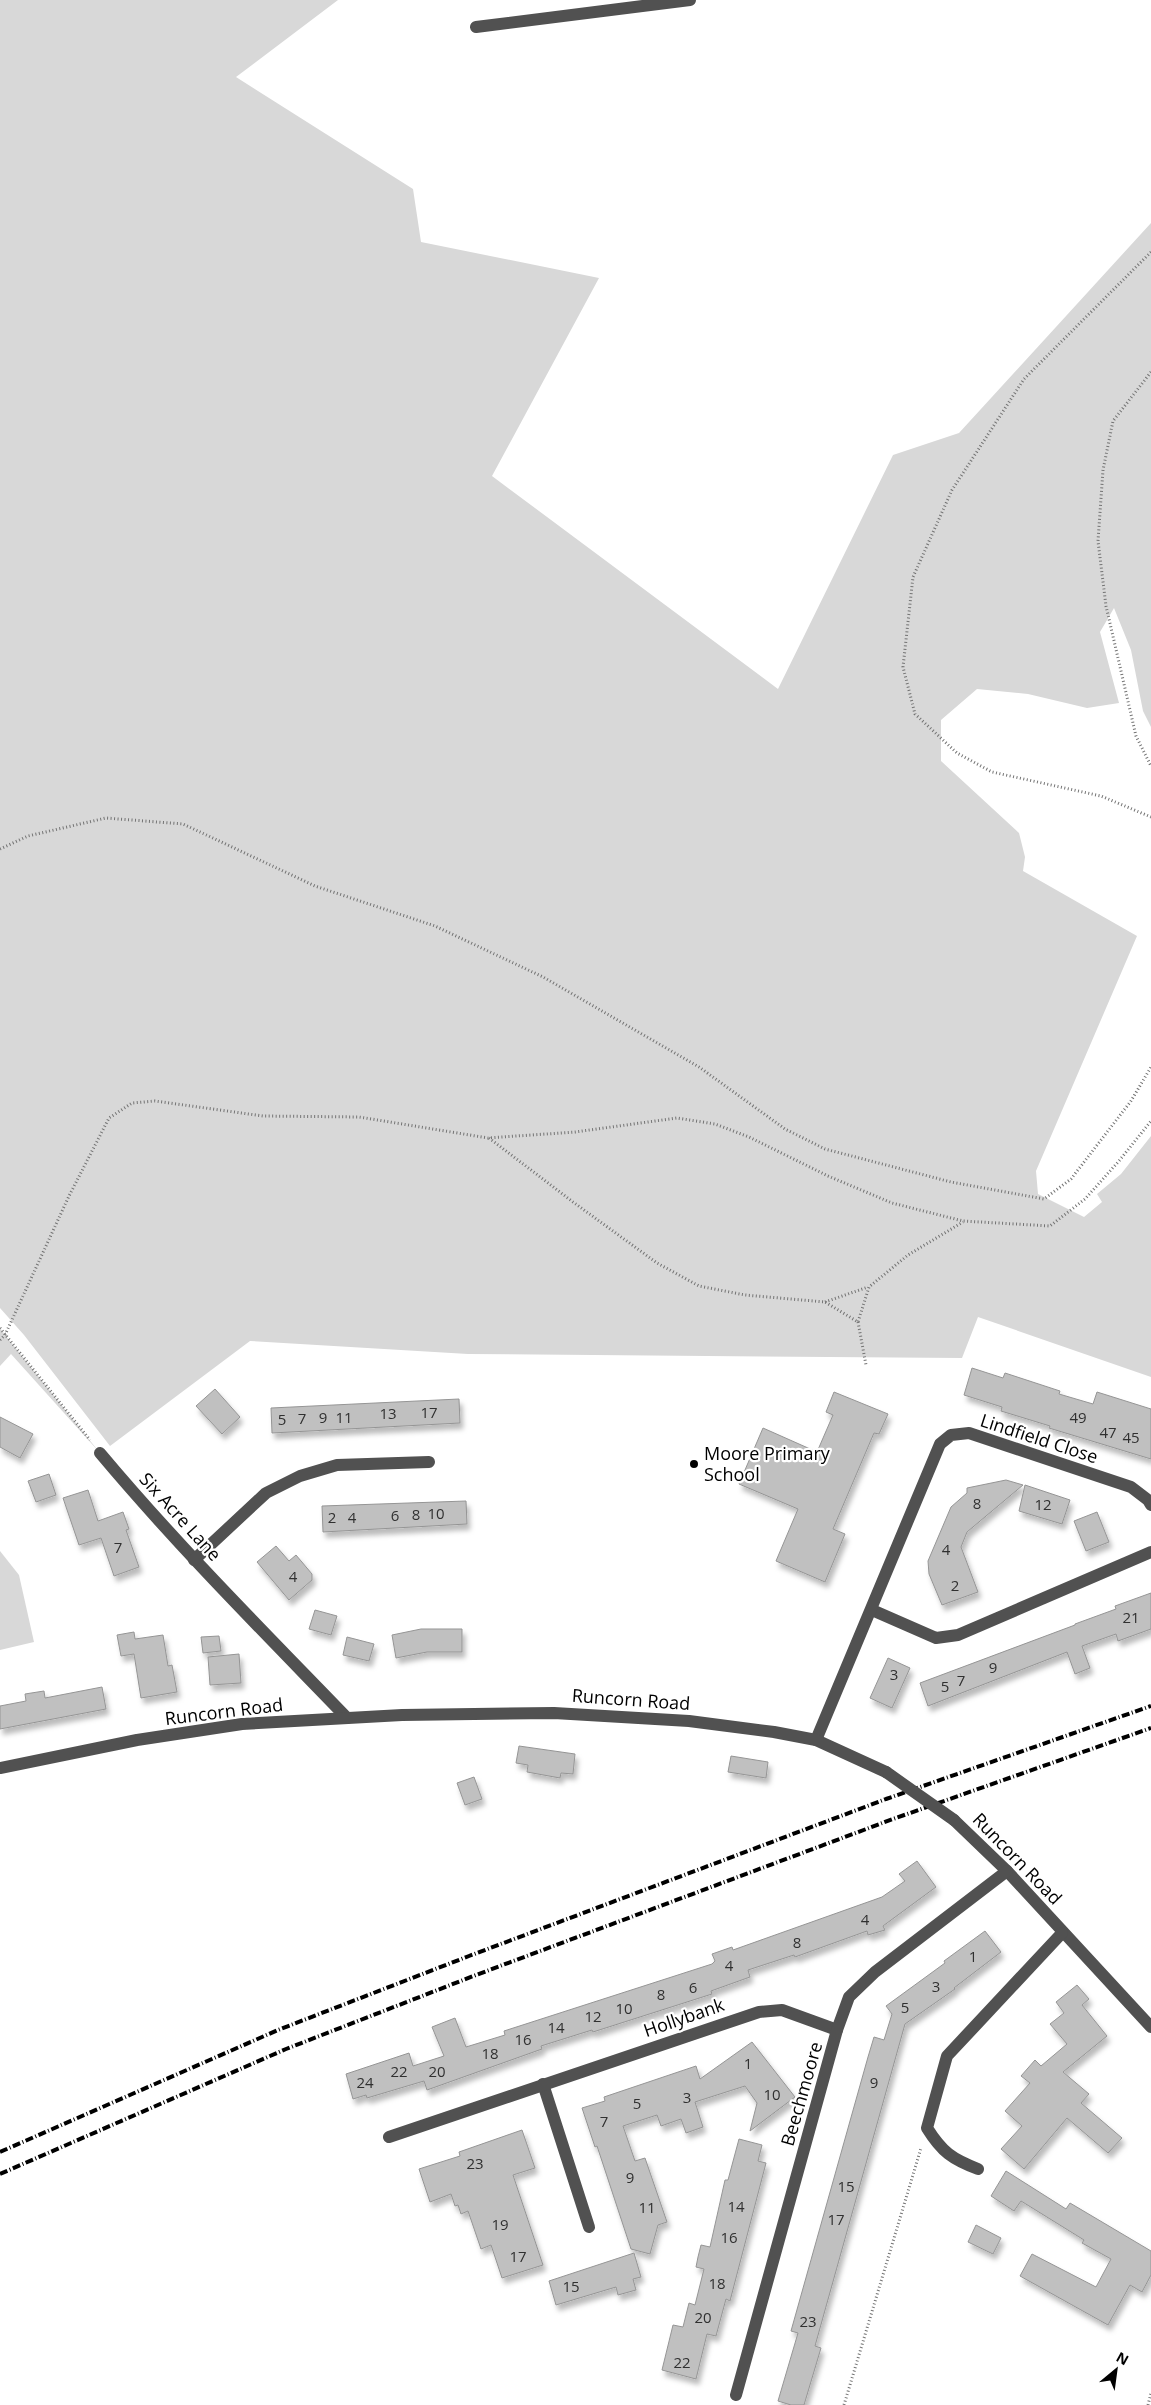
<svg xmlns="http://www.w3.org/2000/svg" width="1151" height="2405" font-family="'Open Sans',sans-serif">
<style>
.green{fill:#d8d8d8}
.building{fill:#c0c0c0;stroke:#959595;filter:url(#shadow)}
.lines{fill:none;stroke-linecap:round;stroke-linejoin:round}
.path{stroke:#737373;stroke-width:3;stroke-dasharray:1 2.5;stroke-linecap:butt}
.minor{stroke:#515151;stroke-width:12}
.rail{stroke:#000;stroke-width:4;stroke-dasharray:8 2.5 1 2.5;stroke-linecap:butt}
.minor-bridge{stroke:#515151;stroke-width:12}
.poi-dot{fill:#000;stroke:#fff;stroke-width:2}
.labels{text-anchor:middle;stroke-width:4.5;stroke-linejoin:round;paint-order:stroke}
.number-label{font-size:15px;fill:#303030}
.street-label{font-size:18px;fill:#000;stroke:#fff}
.poi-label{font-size:18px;fill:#000;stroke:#fff;text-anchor:start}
</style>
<defs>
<filter id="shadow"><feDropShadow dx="3" dy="5.5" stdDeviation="2.5" flood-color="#0004"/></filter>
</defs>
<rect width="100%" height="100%" fill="#fff"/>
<g class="green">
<polygon points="0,0 338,0 236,77 413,189 421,242 599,278 492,476 778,689 893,455 959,433 1151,223 1151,727 1143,711 1131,650 1114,608 1100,632 1119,703 1087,708 1028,694 977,689 941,720 941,761 1019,833 1025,857 1023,871 1137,936 1036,1171 1038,1194 1084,1217 1102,1202 1097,1194 1121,1174 1151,1136 1151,1377 978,1317 962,1358 468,1354 250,1341 110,1446 24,1335 0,1308"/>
<polygon points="0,1328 5,1335 100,1453 11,1354 0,1366"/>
<polygon points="0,1551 19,1575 34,1642 0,1650"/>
</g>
<g class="building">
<polygon points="972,1368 1003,1378 1005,1373 1060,1391 1059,1394 1093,1404 1097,1392 1151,1409 1151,1459 1049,1428 1050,1426 1001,1411 1002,1407 964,1395"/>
<polygon points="215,1389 240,1417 222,1434 196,1406"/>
<polygon points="834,1392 888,1414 879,1434 874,1433 833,1529 845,1534 825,1582 776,1561 798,1509 739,1484 763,1428 817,1452 833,1415 826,1412"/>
<polygon points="459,1399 460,1423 272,1433 271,1408"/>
<polygon points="0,1417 33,1434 20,1458 0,1447"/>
<polygon points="49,1474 56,1495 36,1502 28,1481"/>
<polygon points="1006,1480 1023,1485 967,1532 961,1547 978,1592 942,1605 929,1574 928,1561 951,1507 967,1493 967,1488"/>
<polygon points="1025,1485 1070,1500 1062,1524 1019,1511"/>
<polygon points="88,1490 98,1521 123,1512 129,1529 126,1530 139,1567 114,1576 101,1538 79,1545 63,1498"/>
<polygon points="466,1501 467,1524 323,1532 322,1506"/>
<polygon points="1097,1512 1109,1542 1086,1551 1074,1521"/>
<polygon points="276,1546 289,1561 296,1555 312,1574 312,1580 289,1600 257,1562"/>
<polygon points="1151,1593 1151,1629 1118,1641 1116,1634 1082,1646 1090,1668 1075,1674 1067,1652 928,1706 920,1683 1075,1625 1075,1624 1116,1609 1115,1606"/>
<polygon points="315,1610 337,1616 331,1635 309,1629"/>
<polygon points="421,1629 462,1629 462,1652 427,1652 396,1658 392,1635"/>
<polygon points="134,1632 135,1639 163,1635 168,1666 172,1665 177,1692 141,1698 134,1654 121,1656 117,1635"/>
<polygon points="219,1636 221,1651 203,1653 201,1637"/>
<polygon points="347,1637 374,1644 369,1661 343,1655"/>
<polygon points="239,1654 241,1683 210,1685 208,1657"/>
<polygon points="888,1658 910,1668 892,1708 870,1698"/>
<polygon points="102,1687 106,1709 0,1729 0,1706 26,1701 25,1694 44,1691 45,1698"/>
<polygon points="519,1746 575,1754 573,1774 561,1773 560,1778 527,1772 528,1765 516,1763"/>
<polygon points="731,1756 768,1762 766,1778 728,1772"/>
<polygon points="474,1777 482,1799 465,1805 457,1783"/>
<polygon points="917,1861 936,1887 883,1926 885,1930 868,1935 867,1931 795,1957 794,1955 748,1970 750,1977 711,1991 712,1994 593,2032 592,2030 541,2046 542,2049 427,2090 424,2081 367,2098 366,2095 353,2099 346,2074 409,2053 413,2066 444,2056 432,2027 455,2018 466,2047 505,2035 504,2031 712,1964 715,1961 712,1954 732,1947 733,1950 882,1897 905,1881 899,1874"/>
<polygon points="985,1931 1001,1952 954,1988 955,1989 905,2024 815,2346 821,2348 804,2405 791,2405 778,2401 798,2333 791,2331 868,2057 874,2037 884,2040 892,2014 886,2006 945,1963 944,1961"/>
<polygon points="1077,1985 1089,1999 1082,2005 1107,2036 1063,2072 1089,2094 1081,2103 1122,2138 1108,2153 1067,2118 1024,2169 1001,2149 1022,2126 1005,2111 1030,2083 1021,2076 1035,2060 1041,2066 1067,2044 1050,2024 1064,2013 1056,2002"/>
<polygon points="752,2042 795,2097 750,2131 757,2103 745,2086 695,2102 703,2127 686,2133 681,2119 661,2126 657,2115 623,2126 635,2161 645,2158 667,2222 658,2225 650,2254 631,2249 597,2146 595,2147 582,2108 605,2101 604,2097 696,2066 700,2079"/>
<polygon points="522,2130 535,2168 513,2175 543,2265 502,2278 491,2245 481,2249 468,2211 461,2214 458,2205 455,2206 451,2194 430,2202 419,2169 460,2156 459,2152"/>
<polygon points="739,2139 762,2145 758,2161 766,2163 730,2301 726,2299 716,2336 707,2334 696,2379 662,2370 673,2325 683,2327 689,2303 695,2305 704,2269 696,2267 698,2257 701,2245 710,2247 725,2180 728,2180"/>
<polygon points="1006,2171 1066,2209 1070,2203 1151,2251 1151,2275 1142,2292 1130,2285 1108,2325 1020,2276 1032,2254 1096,2287 1111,2259 1082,2243 1084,2240 1021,2201 1014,2211 991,2196"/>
<polygon points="976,2225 1001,2238 993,2254 968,2242"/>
<polygon points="634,2253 641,2277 633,2279 636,2290 618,2295 616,2287 556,2305 549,2281"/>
</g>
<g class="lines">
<g class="path">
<polyline points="1151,252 1024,379 952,490 913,577 903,667 915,714 957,753 992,772 1101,796 1151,817"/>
<polyline points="1151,372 1113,421 1103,470 1098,541 1106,606 1136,736 1151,766"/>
<polyline points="0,849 28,836 106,818 183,824 315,886 435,926 543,977 699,1067 785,1129 825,1149 951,1182 1044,1199 1071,1179 1131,1101 1151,1067"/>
<polyline points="489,1138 573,1202 657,1263 699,1286 745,1295 825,1302 858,1322 869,1287 908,1255 963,1222"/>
<polyline points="825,1302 868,1287"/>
<polyline points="858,1322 866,1365"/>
<polyline points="0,1328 90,1440"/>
<polyline points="0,1340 5,1335 69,1196 109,1118 132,1103 155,1101 263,1116 359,1117 488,1138 575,1132 677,1118 715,1124 749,1137 828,1176 892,1203 963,1221 1050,1226 1085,1199 1119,1161 1151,1121"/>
<polyline points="844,2405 921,2148"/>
<polyline points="1148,2405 1151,2393"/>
</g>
<g class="minor">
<polyline points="476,27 690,0"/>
<path d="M100 1453C178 1546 263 1631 347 1718"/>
<polyline points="194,1560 266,1493 300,1476 337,1465 429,1462"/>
<polyline points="872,1610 936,1638 958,1635 1151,1552"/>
<polyline points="816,1740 940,1444 951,1435 969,1433 1131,1487 1148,1500 1151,1505"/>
<polyline points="0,1768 137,1740 242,1724 402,1715 554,1713 689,1721 774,1732 816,1740 886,1772"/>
<polyline points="954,1820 1007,1871 1151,2027"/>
<polyline points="543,2084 589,2227"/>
<polyline points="389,2137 759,2012 782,2010 837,2030"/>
<path d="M978 2169C952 2159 942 2152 927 2128L947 2056 1062 1933"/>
<polyline points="736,2395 837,2030 849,1997 875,1972 1007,1871"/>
</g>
<g class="rail">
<polyline points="0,2152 278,2030 469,1956 886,1799 1151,1706"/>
<polyline points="0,2174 286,2049 476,1975 893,1819 1151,1728"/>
</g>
<polyline class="minor-bridge" points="886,1772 954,1820"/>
</g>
<circle class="poi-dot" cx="694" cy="1464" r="5"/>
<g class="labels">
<g class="number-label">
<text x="429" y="1418">17</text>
<text x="388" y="1419">13</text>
<text x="323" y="1423">9</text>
<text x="344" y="1423">11</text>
<text x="1078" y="1423">49</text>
<text x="302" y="1424">7</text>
<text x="282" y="1425">5</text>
<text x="1108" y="1438">47</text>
<text x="1131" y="1443">45</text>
<text x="977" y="1509">8</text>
<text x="1043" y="1510">12</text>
<text x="436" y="1519">10</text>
<text x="416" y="1520">8</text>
<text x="395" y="1521">6</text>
<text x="332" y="1523">2</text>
<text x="352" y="1523">4</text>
<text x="118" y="1553">7</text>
<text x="946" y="1555">4</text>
<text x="293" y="1582">4</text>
<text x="955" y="1591">2</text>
<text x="1131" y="1623">21</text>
<text x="993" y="1673">9</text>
<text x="894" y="1680">3</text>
<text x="961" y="1686">7</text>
<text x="945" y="1692">5</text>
<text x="865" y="1925">4</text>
<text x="797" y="1948">8</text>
<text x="973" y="1962">1</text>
<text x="729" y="1971">4</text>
<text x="936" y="1992">3</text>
<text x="693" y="1993">6</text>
<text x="661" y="2000">8</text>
<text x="905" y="2013">5</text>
<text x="624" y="2014">10</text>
<text x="593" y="2022">12</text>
<text x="556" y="2033">14</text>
<text x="523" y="2045">16</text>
<text x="490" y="2059">18</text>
<text x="748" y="2069">1</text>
<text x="399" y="2077">22</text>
<text x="437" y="2077">20</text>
<text x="365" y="2088">24</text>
<text x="874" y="2088">9</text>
<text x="772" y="2100">10</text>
<text x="687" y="2103">3</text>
<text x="637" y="2109">5</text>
<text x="604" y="2127">7</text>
<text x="475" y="2169">23</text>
<text x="630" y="2183">9</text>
<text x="846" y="2192">15</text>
<text x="736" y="2212">14</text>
<text x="647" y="2213">11</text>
<text x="836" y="2225">17</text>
<text x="500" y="2230">19</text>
<text x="729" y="2243">16</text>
<text x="518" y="2262">17</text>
<text x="717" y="2289">18</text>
<text x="571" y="2292">15</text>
<text x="703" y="2323">20</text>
<text x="808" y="2327">23</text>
<text x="682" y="2368">22</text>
</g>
<g class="street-label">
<text transform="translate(1039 1439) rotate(18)" y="6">Lindfield Close</text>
<text transform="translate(180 1517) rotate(48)" y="6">Six Acre Lane</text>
<text transform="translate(631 1700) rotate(4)" y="6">Runcorn Road</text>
<text transform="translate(224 1712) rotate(-7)" y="6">Runcorn Road</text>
<text transform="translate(1017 1859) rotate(46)" y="6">Runcorn Road</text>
<text transform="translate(684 2018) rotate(-19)" y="6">Hollybank</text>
<text transform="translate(802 2094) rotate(-74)" y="6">Beechmoore</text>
</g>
<g class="poi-label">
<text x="704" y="1460">Moore Primary<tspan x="704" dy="21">School</tspan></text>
</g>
</g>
<g transform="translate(1116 2370) rotate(29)" stroke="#ffffff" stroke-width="4" paint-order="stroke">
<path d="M0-4L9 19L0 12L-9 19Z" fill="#000000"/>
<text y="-8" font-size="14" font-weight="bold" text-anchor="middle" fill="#000000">N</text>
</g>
</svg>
